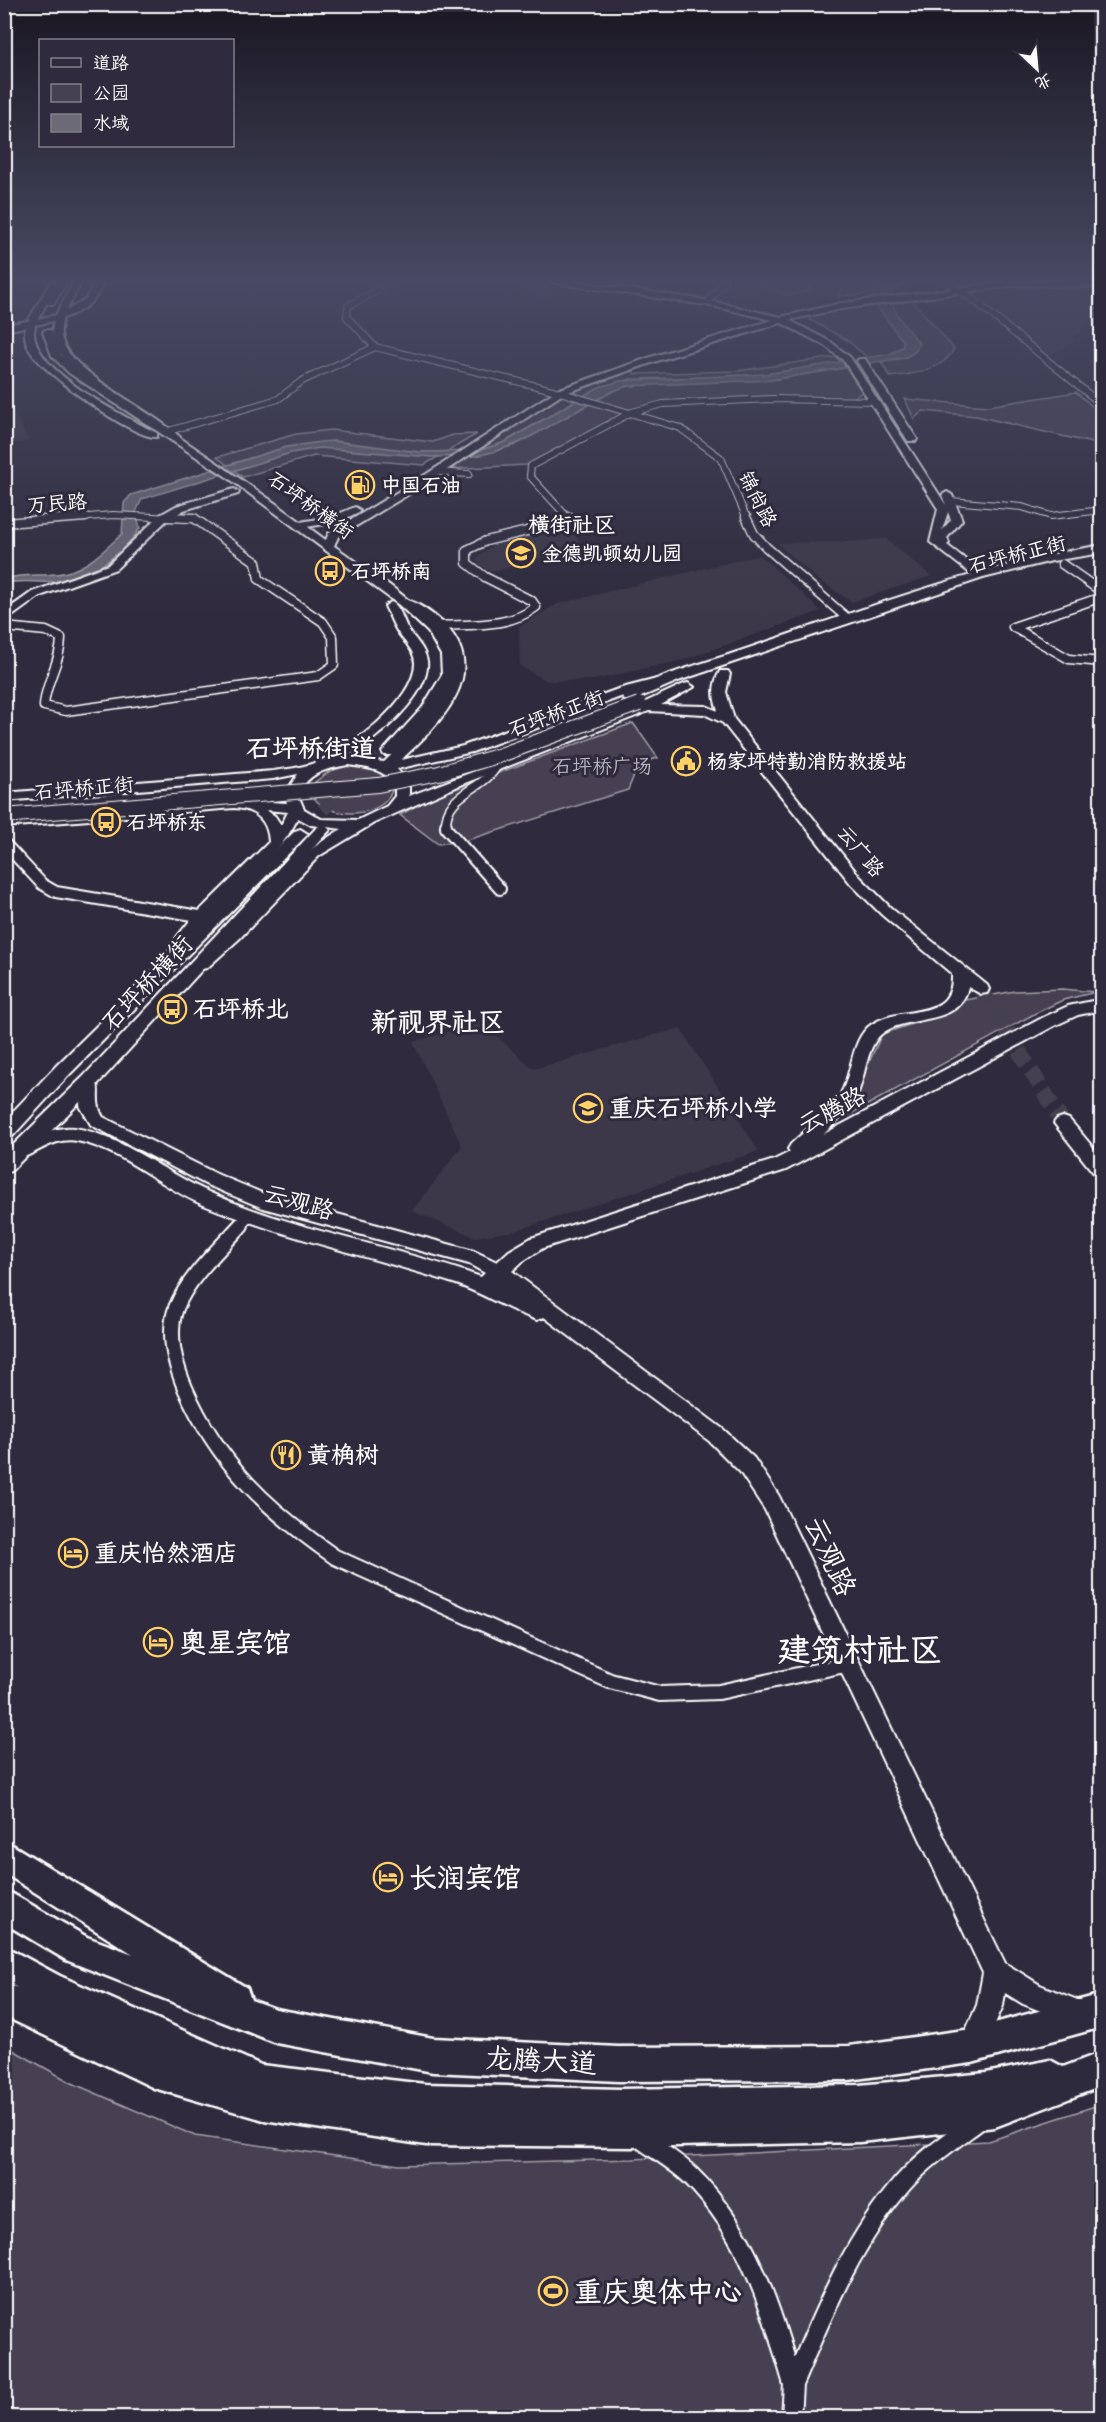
<svg xmlns="http://www.w3.org/2000/svg" width="1106" height="2422" font-family="Dekko,'LXGW WenKai TC',sans-serif">
<style>
.built{fill:#3c3749}
.green{fill:#464152;stroke:#a2a0a8;stroke-width:1.5}
.water{fill:#6d6a77;stroke:#a7a6ad;stroke-width:1.5}
.lines{fill:none;stroke-linecap:round;stroke-linejoin:round}
.secondary-tunnel{stroke:#443f50;stroke-width:16;stroke-dasharray:16 8;stroke-linecap:butt}
.primary-tunnel-far1{stroke:#443f50;stroke-width:10;stroke-dasharray:10 5;stroke-linecap:butt}
.primary-tunnel{stroke:#443f50;stroke-width:14;stroke-dasharray:14 7;stroke-linecap:butt}
.street-far4-casing{stroke:#fff;stroke-width:8}
.street-far3-casing{stroke:#fff;stroke-width:11}
.street-far2-casing{stroke:#fff;stroke-width:14}
.street-far1-casing{stroke:#fff;stroke-width:18}
.street-casing{stroke:#fff;stroke-width:22}
.secondary-casing{stroke:#fff;stroke-width:4}
.primary-casing{stroke:#fff;stroke-width:4}
.highway-casing{stroke:#fff;stroke-width:5}
.street-far4{stroke:#2f2a3d;stroke-width:6}
.street-far3{stroke:#2f2a3d;stroke-width:8}
.street-far2{stroke:#2f2a3d;stroke-width:10}
.street-far1{stroke:#2f2a3d;stroke-width:14}
.street{stroke:#2f2a3d;stroke-width:18}
.secondary{fill:#2f2a3d;fill-rule:evenodd}
.primary{fill:#2f2a3d;fill-rule:evenodd}
.highway{fill:#2f2a3d;fill-rule:evenodd}
.primary-bridge-casing{stroke:#fff;stroke-width:16;stroke-linecap:butt}
.primary-bridge{stroke:#2f2a3d;stroke-width:14}
.labels{text-anchor:middle;stroke-width:6;stroke-linejoin:round;paint-order:stroke}
.far-poi-label{font-size:20px;font-weight:bold;fill:#fff;stroke:#2f2a3d;text-anchor:start}
.far-street-label{font-size:20px;fill:#fff;stroke:#2f2a3d}
.far-park-label{font-size:20px;fill:#b5b3ba;stroke:#2f2a3d}
.far-quarter-label{font-size:22px;font-weight:bold;fill:#fff;stroke:#2f2a3d}
.street-label{font-size:24px;fill:#fff;stroke:#2f2a3d}
.poi-label{font-size:24px;font-weight:bold;fill:#fff;stroke:#2f2a3d;text-anchor:start}
.far-district-label{font-size:26px;font-weight:bold;fill:#fff;stroke:#2f2a3d}
.quarter-label{font-size:27px;font-weight:bold;fill:#fff;stroke:#2f2a3d}
.near-street-label{font-size:28px;fill:#fff;stroke:#2f2a3d}
.near-poi-label{font-size:28px;font-weight:bold;fill:#fff;stroke:#2f2a3d;text-anchor:start}
.near-quarter-label{font-size:33px;font-weight:bold;fill:#fff;stroke:#2f2a3d}
</style>
<rect width="100%" height="100%" fill="#2f2a3d"/>
<filter id="ink" filterUnits="userSpaceOnUse"><feTurbulence type="fractalNoise" baseFrequency=".0167" numOctaves="2"/><feDisplacementMap in="SourceGraphic" scale="12" xChannelSelector="R" yChannelSelector="G"/><feConvolveMatrix kernelMatrix="1 2 1 2 8 2 1 2 1" color-interpolation-filters="sRGB"/></filter>
<g filter="url(#ink)">
<g class="built">
<polygon points="503,281 520,281 564,287 542,302"/>
<polygon points="733,281 848,281 837,297 791,307 731,296 724,291"/>
<polygon points="1035,285 1101,288 1101,318 1079,329 1082,331 1071,338 1078,340 1050,356 977,296 984,291"/>
<polygon points="5,397 29,441 5,445"/>
<polygon points="561,528 570,529 582,545 497,571 487,570 475,560 494,544"/>
<polygon points="886,539 931,576 852,602 816,578 777,543 843,542"/>
<polygon points="760,555 821,611 683,660 593,680 547,681 520,666 519,627 557,604"/>
<polygon points="481,1022 534,1069 680,1028 759,1151 515,1231 475,1237 412,1211 462,1146 413,1042"/>
</g>
<g class="green">
<polygon points="755,281 794,281 812,289 788,296"/>
<polygon points="848,281 887,281 873,293 837,297"/>
<path d="M912 300 954 349C943 371 912 374 890 377L881 362C895 360 916 359 918 343L901 321 891 302Z"/>
<polygon points="874,303 903,341 903,346 890,354 868,358 847,340 810,320 812,313"/>
<polygon points="836,357 841,363 752,376 630,379 588,393 505,442 478,451 559,397 632,369 635,374 737,371"/>
<polygon points="846,368 862,392 853,398 675,401 621,416 527,465 447,469 469,456 513,446 619,388 644,384 771,380"/>
<polygon points="1076,392 1101,414 1101,445 976,416 923,411 914,419 905,399 988,406"/>
<polygon points="331,430 433,442 453,435 477,434 424,465 314,456 243,477 217,457 296,434"/>
<polygon points="633,723 658,758 639,763 628,790 464,841 438,844 400,815 428,799"/>
<path d="M352 765H360L386 773 393 786C389 819 327 821 313 796L315 782 330 771Z"/>
<polygon points="1062,989 1096,992 1063,1000 1036,1013 836,1122 855,1093 882,1034 951,1011 965,1000 1015,991"/>
<polygon points="4,2045 72,2083 195,2136 399,2165 633,2159 989,2141 1101,2104 1101,2417 5,2417"/>
</g>
<path class="water" d="M887 281H912L892 291C890 312 906 327 919 343L916 351 906 357 771 380 627 386 611 392 521 442 493 452 476 456 432 457 320 448 291 453 142 499 136 512 140 528C122 557 86 580 51 582 35 583 21 579 5 584V579C21 574 38 576 56 574 84 572 102 552 122 534L124 503 131 495 286 447 320 442 334 441 420 452 478 451 505 442 599 387 620 381 766 374 890 354 903 347V341L875 304 873 293Z"/>
<g class="lines">
<polyline class="secondary-tunnel" points="981,989 1063,1123"/>
<polyline class="primary-tunnel-far1" points="37,333 51,302"/>
<polyline class="primary-tunnel" points="309,826 378,749"/>
<g class="street-far4-casing">
<g id="street-far4">
<polyline points="396,281 348,306 347,317 375,347 553,390 680,428 721,458 747,519"/>
<polyline points="945,281 971,298 1102,405"/>
<polyline points="710,299 725,281"/>
<polyline points="169,431 278,399 302,381 375,347"/>
<polyline points="435,472 469,474"/>
<polyline points="951,501 1022,507 1051,516 1102,510"/>
<polyline points="65,519 113,515 195,519"/>
<polyline points="569,519 530,476 531,466 632,412 663,404 773,399 873,401"/>
</g>
</g>
<g class="street-far3-casing">
<g id="street-far3">
<polyline points="746,517 754,534 766,547 848,619"/>
<polyline points="4,523 86,517"/>
<polyline points="1062,564 1102,592"/>
<polyline points="1102,597 1013,627 1069,659 1102,662"/>
<path d="M438 626C471 624 509 628 536 607L532 601 485 577 467 563V550L486 541 568 521 570 517"/>
<path d="M4 627 46 631 61 638C61 662 45 682 44 706L66 711 318 676 334 665 333 637 323 622 259 579 256 562 194 518 167 517"/>
<path d="M446 826C445 793 482 791 497 766"/>
</g>
</g>
<g class="street-far2-casing">
<g id="street-far2">
<polyline points="446,825 446,828 500,889"/>
<polyline points="4,843 42,884 56,892 205,917"/>
<polyline points="240,1226 249,1216"/>
</g>
</g>
<g class="street-far1-casing">
<path id="street-far1" d="M241 1225C219 1250 189 1276 176 1308 167 1333 175 1364 185 1388 218 1464 268 1510 335 1557L610 1681 660 1694 719 1692 849 1664"/>
</g>
<g class="street-casing">
<g id="street">
<path d="M640 2138C657 2151 676 2161 691 2176 749 2233 771 2309 793 2384 823 2314 852 2241 903 2183 924 2159 951 2141 977 2122"/>
<polyline points="791,2418 793,2384"/>
</g>
</g>
<g class="secondary-casing">
<g id="secondary">
<path d="M51 281H59L38 319 56 315 74 281H82L66 311 86 299 96 281H104C96 302 84 311 63 318 60 328 60 336 64 345 78 376 152 411 180 437V441H172L68 363C57 350 49 339 54 321L35 325C23 368 126 417 157 433V437C134 440 41 372 29 349 25 342 24 334 26 327L4 331V325L28 321Z"/>
<path d="M551 281H573L712 301 781 317 842 303 1015 281 1102 282V287L1018 285 842 309 789 320 831 342 850 357 946 505 942 495 947 492 952 495 962 520 947 538 949 543 947 545 983 573V577H975L930 542 938 509 844 361 824 345 781 323 660 360 563 394 419 488 338 537 333 548H325L323 546 329 533 411 484 557 390 654 356 772 320 712 306 555 283ZM948 512 951 520 942 530Z"/>
<polygon points="859,359 865,359 917,439 916,441 908,441 857,361"/>
<polygon points="234,489 239,492 238,494 184,510 168,519 116,569 40,596 4,622 4,612 32,592 108,565 160,515 176,506"/>
<polygon points="355,507 360,510 359,512 338,522 300,528 295,525 300,522 331,517"/>
<path d="M404 599C419 603 435 615 446 626 492 675 437 726 401 760L463 746 618 689 657 679 663 683 661 686 626 695 472 752 397 769 409 783V796L594 726 684 684 688 683 694 687 661 705 706 706 718 711C713 697 712 685 720 671H728L730 674 726 692 734 719 861 878 892 909 987 985 989 989 987 993 981 994 968 987C959 1027 912 1014 884 1032 866 1044 866 1076 857 1095 849 1110 836 1122 824 1134L1042 1018 1068 1006 1102 999V1010L1078 1015 1054 1026 786 1170 543 1248 523 1261 512 1271 723 1429 754 1458 779 1496 1005 1963 1040 1985 1090 2005 1094 2014 1090 2023 1081 2027 1023 2004 1005 1993 1003 2006 981 2055 972 2059 963 2055 959 2046 977 2005 983 1973 765 1510 740 1472 709 1441 544 1317 537 1320C507 1310 480 1291 450 1282 368 1256 286 1238 206 1206 162 1189 124 1150 77 1141 55 1137 40 1152 21 1158L15 1156 12 1151C20 1137 59 1126 75 1128 112 1134 145 1158 178 1176 198 1188 219 1197 240 1205 319 1235 402 1249 481 1277L485 1273 469 1264 263 1208 207 1185 91 1125 80 1106 81 1082 83 1078H95C102 1090 93 1100 103 1117L219 1175 267 1195 474 1251 497 1262 509 1251 531 1238 774 1160 790 1152 788 1149 791 1144C807 1129 827 1114 840 1095 853 1074 850 1039 872 1024 903 1004 954 1023 952 974L882 915 851 884 723 723 704 714 649 711 465 783 374 823 319 856 239 939 207 968 202 969 194 964 197 960C247 919 284 861 342 829L311 825 298 818C276 862 234 889 202 926 191 939 185 952 176 966L171 967 163 962 177 937 192 918 269 842C268 820 255 809 234 808L4 827V819L234 800 287 803 284 795 298 774 273 779 4 801V793L273 771C286 769 301 768 314 763 347 752 415 701 415 663 415 650 403 641 397 631 392 623 389 614 385 606L391 602C400 605 403 621 408 629 414 639 425 648 427 661 431 695 373 743 346 757L384 762C412 735 475 681 444 638 432 623 416 615 400 604L398 602ZM348 765C368 768 381 768 395 784V796L387 806 358 820 321 819 304 809 298 795C308 772 326 769 348 765ZM266 810 288 812 281 825 275 816Z"/>
<polygon points="1063,1117 1069,1119 1102,1158 1102,1178 1096,1176 1057,1127 1054,1123 1057,1119"/>
</g>
</g>
<g class="primary-casing">
<g id="primary">
<polygon points="59,281 67,281 54,304 48,304 46,302"/>
<path d="M45 330H51L61 355 77 369C161 425 245 480 327 541 362 566 401 590 431 621 442 632 454 647 456 663 460 693 413 735 394 755H384L382 752 422 708 442 675 441 655 428 632 399 605 227 477 69 373 52 356 43 332Z"/>
<path d="M1102 545V553L1052 561 983 578 681 680 634 700H624L622 697C634 683 710 661 731 654 853 613 974 566 1102 545Z"/>
<polygon points="322,825 327,827 330,830 327,833 95,1087 11,1171 4,1173 4,1154 83,1077 317,827"/>
<polygon points="300,829 308,834 305,837 68,1076 11,1138 4,1140 4,1121 56,1066 295,831"/>
</g>
</g>
<g class="highway-casing">
<g id="highway">
<polygon points="4,1840 247,1988 251,2000 276,2009 433,2038 618,2047 849,2046 972,2029 1102,1994 1102,2027 972,2063 849,2080 618,2081 433,2072 276,2043 66,1960 4,1923 4,1889 87,1937 133,1954 4,1873"/>
<polygon points="4,1946 60,1976 261,2065 425,2084 621,2089 859,2085 986,2073 1050,2060 1063,2067 1102,2052 1102,2086 995,2127 860,2142 630,2147 426,2145 264,2120 154,2088 4,2016 4,1983 18,1988 4,1981"/>
</g>
</g>
<use href="#street-far4" class="street-far4"/>
<use href="#street-far3" class="street-far3"/>
<use href="#street-far2" class="street-far2"/>
<use href="#street-far1" class="street-far1"/>
<use href="#street" class="street"/>
<use href="#secondary" class="secondary"/>
<use href="#primary" class="primary"/>
<use href="#highway" class="highway"/>
<g class="primary-bridge-casing">
<polyline id="primary-bridge" points="4,816 378,785 439,773 498,756 639,704"/>
</g>
<use href="#primary-bridge" class="primary-bridge"/>
</g>
</g>
<linearGradient id="sky" x2="0" y2="1"><stop stop-color="#1a1722"/><stop offset="0.45" stop-color="#474a62"/><stop offset="1" stop-color="#474a62" stop-opacity="0"/></linearGradient>
<rect width="1106" height="620" fill="url(#sky)"/>
<defs>
<g id="fuel-ring" transform="scale(1.5)"><circle r="9.5" fill="#2f2a3d" stroke="#ffd166" stroke-width="1.5"/><path d="M-5.5-6h7V0h2V4h1.3V-2.5L3-4.5l.8-.8L6-3V5H2.5V1h-1V6h-7ZM-4.2-4.7v3.2H.2V-4.7Z" fill="#ffd166"/></g>
<g id="school-ring" transform="scale(1.5)"><circle r="9.5" fill="#2f2a3d" stroke="#ffd166" stroke-width="1.5"/><path d="M0-5L7-2L0 1L-7-2ZM-4 1L0 2.5L4 1V4Q0 6-4 4Z" fill="#ffd166"/></g>
<g id="bus-ring" transform="scale(1.5)"><circle r="9.5" fill="#2f2a3d" stroke="#ffd166" stroke-width="1.5"/><path d="M-5-6H5V4H4V6H2V4H-2V6H-4V4H-5ZM-3.5-4V0h7V-4ZM-3.5 1.2v1.5H-2V1.2ZM2 1.2v1.5H3.5V1.2Z" fill="#ffd166"/></g>
<g id="civic-ring" transform="scale(1.5)"><circle r="9.5" fill="#2f2a3d" stroke="#ffd166" stroke-width="1.5"/><path d="M-.6-6.5H3V-4.5H.6V-3L4-1V1h2V6H-6V1h2V-1L-.6-3ZM-1.2 2.5V6h2.4V2.5Z" fill="#ffd166"/></g>
<g id="restaurant-ring" transform="scale(1.5)"><circle r="9.5" fill="#2f2a3d" stroke="#ffd166" stroke-width="1.5"/><path d="M-5-6h1v4h1v-4h1v4h1v-4h1v5L-1.5 .5V6h-2V.5L-5-1ZM5-6V6H3V1.5H1.5Q1.5-4 5-6Z" fill="#ffd166"/></g>
<g id="hotel-ring" transform="scale(1.5)"><circle r="9.5" fill="#2f2a3d" stroke="#ffd166" stroke-width="1.5"/><path d="M-6-4.5h1.5V1H6V5H4.5V3h-9V5H-6ZM-4 0a1.8 1.8 0 1 1 3.6 0ZM.5 0V-2.5h3Q6-2.5 6 0Z" fill="#ffd166"/></g>
<g id="stadium-ring" transform="scale(1.5)"><circle r="9.5" fill="#2f2a3d" stroke="#ffd166" stroke-width="1.5"/><path d="M0-5a6.5 5 0 1 0 0 10a6.5 5 0 1 0 0-10ZM-3.5-1.8h7v3.6h-7Z" fill="#ffd166"/></g>
</defs>
<g fill-rule="evenodd">
<use href="#fuel-ring" x="360" y="485"/>
<use href="#school-ring" x="521" y="553"/>
<use href="#bus-ring" x="330" y="571"/>
<use href="#civic-ring" x="686" y="761"/>
<use href="#bus-ring" x="106" y="822"/>
<use href="#bus-ring" x="172" y="1009"/>
<use href="#school-ring" x="588" y="1108"/>
<use href="#restaurant-ring" x="286" y="1455"/>
<use href="#hotel-ring" x="73" y="1553"/>
<use href="#hotel-ring" x="158" y="1642"/>
<use href="#hotel-ring" x="388" y="1877"/>
<use href="#stadium-ring" x="553" y="2291"/>
</g>
<g class="labels">
<g class="far-poi-label">
<text x="381" y="492">中国石油</text>
<text x="542" y="560">金德凯顿幼儿园</text>
<text x="351" y="578">石坪桥南</text>
<text x="707" y="768">杨家坪特勤消防救援站</text>
<text x="127" y="829">石坪桥东</text>
</g>
<g class="far-street-label">
<text transform="translate(758 499) rotate(63)" y="7">锦尚路</text>
<text transform="translate(57 503) rotate(-4)" y="7">万民路</text>
<text transform="translate(311 505) rotate(36)" y="7">石坪桥横街</text>
<text transform="translate(1017 554) rotate(-14)" y="7">石坪桥正街</text>
<text transform="translate(556 713) rotate(-20)" y="7">石坪桥正街</text>
<text transform="translate(84 788) rotate(-5)" y="7">石坪桥正街</text>
<text transform="translate(861 851) rotate(50)" y="7">云广路</text>
</g>
<g class="far-park-label">
<text x="602" y="773">石坪桥广场</text>
</g>
<g class="far-quarter-label">
<text x="572" y="532">横街社区</text>
</g>
<g class="street-label">
<text transform="translate(147 983) rotate(-47)" y="8">石坪桥横街</text>
<text transform="translate(832 1110) rotate(-28)" y="8">云腾路</text>
<text transform="translate(299 1202) rotate(16)" y="8">云观路</text>
</g>
<g class="poi-label">
<text x="193" y="1017">石坪桥北</text>
<text x="609" y="1116">重庆石坪桥小学</text>
<text x="307" y="1463">黄桷树</text>
<text x="94" y="1561">重庆怡然酒店</text>
</g>
<g class="far-district-label">
<text x="311" y="757">石坪桥街道</text>
</g>
<g class="quarter-label">
<text x="438" y="1031">新视界社区</text>
</g>
<g class="near-street-label">
<text transform="translate(831 1556) rotate(65)" y="10">云观路</text>
<text transform="translate(541 2060) rotate(3)" y="10">龙腾大道</text>
</g>
<g class="near-poi-label">
<text x="179" y="1652">奥星宾馆</text>
<text x="409" y="1887">长润宾馆</text>
<text x="574" y="2301">重庆奥体中心</text>
</g>
<g class="near-quarter-label">
<text x="860" y="1661">建筑村社区</text>
</g>
</g>
<rect width="1106" height="2422" fill="none" stroke="#2f2a3d" stroke-width="24"/>
<rect x="12" y="12" width="1082" height="2398" fill="none" stroke="#fff" stroke-width="2" filter="url(#ink)"/>
<rect x="39" y="39" width="195" height="108" fill="#2f2a3d" stroke="#827f8b" stroke-width="1.5"/>
<rect x="51" y="58" width="30" height="9" fill="#2f2a3d" stroke="#827f8b" stroke-width="1.5"/>
<text x="93" y="69" font-size="18" fill="#ffffff">道路</text>
<rect x="51" y="84" width="30" height="18" fill="#464152" stroke="#827f8b" stroke-width="1.5"/>
<text x="93" y="99" font-size="18" fill="#ffffff">公园</text>
<rect x="51" y="114" width="30" height="18" fill="#6d6a77" stroke="#827f8b" stroke-width="1.5"/>
<text x="93" y="129" font-size="18" fill="#ffffff">水域</text>
<g transform="translate(1037 69) rotate(154)" stroke="#2f2a3d" stroke-width="4.5" paint-order="stroke">
<path d="M0-4.5L10 22L0 15L-10 22Z" fill="#ffffff"/>
<text y="-9" font-size="16" font-weight="bold" text-anchor="middle" fill="#ffffff">北</text>
</g>
</svg>
